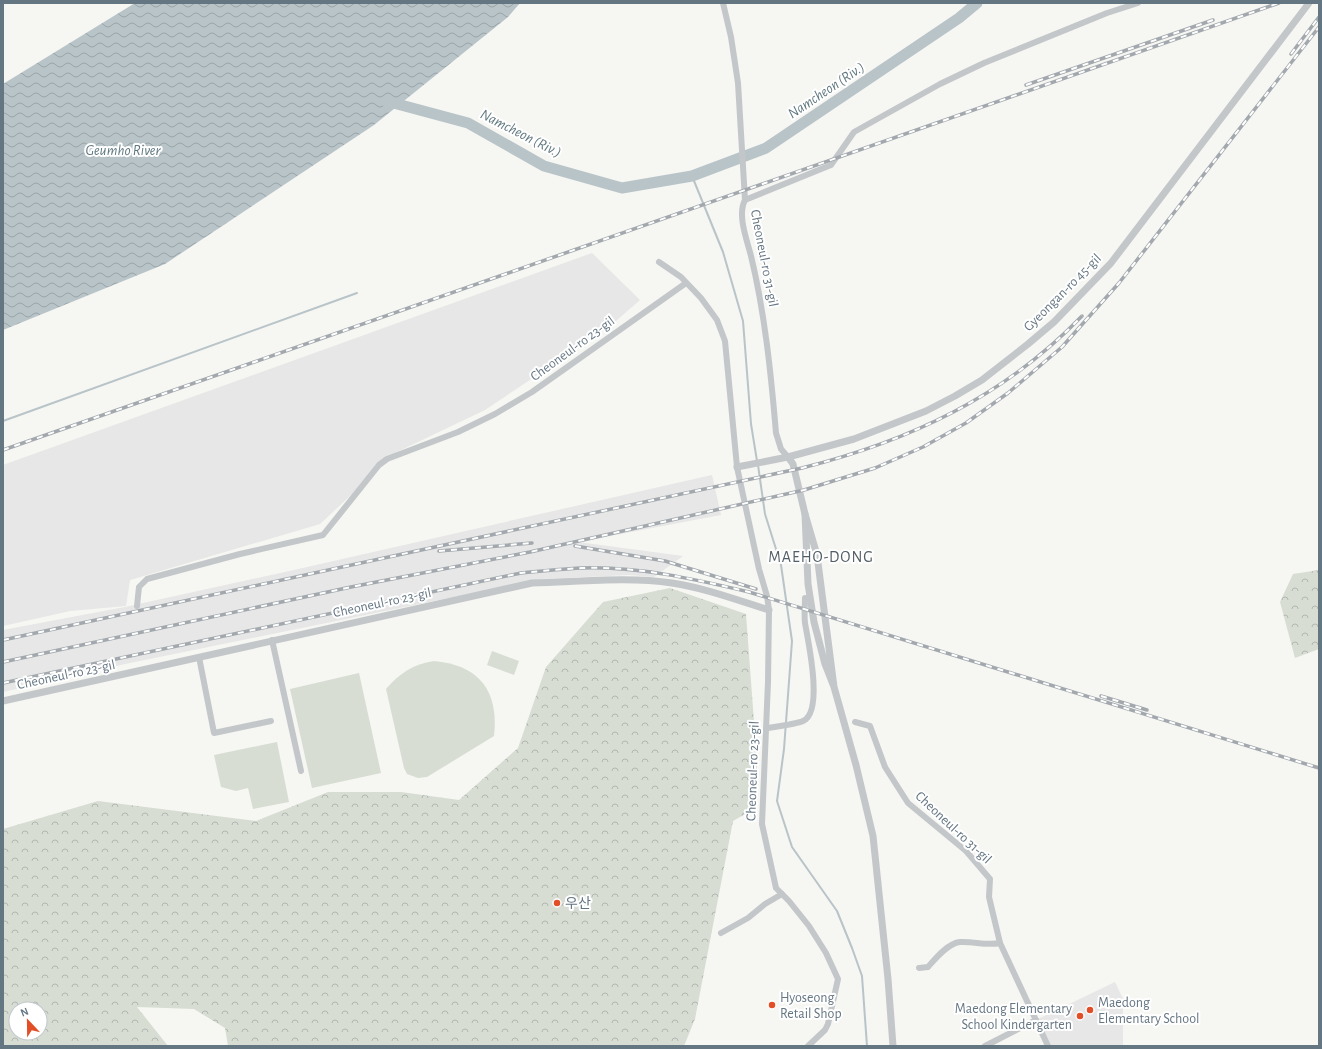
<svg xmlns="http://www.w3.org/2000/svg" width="1322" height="1049" font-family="'Alegreya Sans','Noto Sans KR',sans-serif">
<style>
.built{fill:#e6e7e6}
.green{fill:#d7ddd3}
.forest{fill:url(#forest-crowns);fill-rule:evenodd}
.water{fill:url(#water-waves)}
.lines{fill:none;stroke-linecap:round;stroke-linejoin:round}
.stream{stroke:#b8c4c8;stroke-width:2}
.river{stroke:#b8c4c8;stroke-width:11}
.minor{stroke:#c3c7ca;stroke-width:6}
.tertiary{stroke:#c3c7ca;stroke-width:7}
.rail-casing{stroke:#a2a8ad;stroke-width:3.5}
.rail{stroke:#fff;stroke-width:2;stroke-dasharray:6;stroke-linecap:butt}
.poi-dot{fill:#e24f26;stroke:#fff;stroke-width:1.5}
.labels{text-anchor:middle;stroke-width:4;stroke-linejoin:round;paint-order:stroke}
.street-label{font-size:14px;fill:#657683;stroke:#fff}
.poi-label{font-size:14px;fill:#657683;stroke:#fff;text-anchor:start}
.water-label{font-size:15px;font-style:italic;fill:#607880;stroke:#fff}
.quarter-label{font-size:16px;letter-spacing:1px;fill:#535f68;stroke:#fff}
</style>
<defs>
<pattern id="forest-crowns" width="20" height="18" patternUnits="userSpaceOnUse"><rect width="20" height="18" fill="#d7ddd3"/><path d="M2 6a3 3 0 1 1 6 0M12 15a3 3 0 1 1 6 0" fill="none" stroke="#b2b8b1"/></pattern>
<pattern id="water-waves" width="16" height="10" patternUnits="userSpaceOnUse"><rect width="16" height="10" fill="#b8c4c8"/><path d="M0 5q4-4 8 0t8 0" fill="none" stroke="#99a4a8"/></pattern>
</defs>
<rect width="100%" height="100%" fill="#f6f6f2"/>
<g class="built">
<polygon points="592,253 640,300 609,327 485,410 397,452 320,524 130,580 126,606 70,611 3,626 3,465"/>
<polygon points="712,475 721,515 578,542 683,556 654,577 629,575 542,579 125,664 3,692 3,630 125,607 294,570"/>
<polygon points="1115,982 1123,999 1123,1046 1048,1046 1036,1020"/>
</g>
<g class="green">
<polygon points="492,651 519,661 514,675 487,665"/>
<path d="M434 661C480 665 499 692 494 736L427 777 418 778 407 774 404 768 386 689C400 673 413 664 434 661Z"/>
<polygon points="359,673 381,773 312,788 290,689"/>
<polygon points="277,742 289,802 253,809 248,788 236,791 221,787 214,755"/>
</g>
<g class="forest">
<polygon points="1319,570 1319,649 1295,658 1280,602 1293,574"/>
<path d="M670 588 746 614 757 762 754 809 733 821 695 1019 684 1046H228L225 1028 194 1009 137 1007 168 1046H3V829L98 801 256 821 328 792H401L459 800 518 748 546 667 603 602ZM16 1009H40V1033H16Z"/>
</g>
<polygon class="water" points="135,3 520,3 508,17 374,125 165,264 3,330 3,84"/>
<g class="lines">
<g class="stream">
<polyline points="692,176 723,252 743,321 751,424 757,461"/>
<polyline points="3,421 357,293"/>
<polyline points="758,465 765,514 781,565 792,641 784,749 777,801 792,847 837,911 852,948 862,976 867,1046"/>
</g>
<polyline class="river" points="386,101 468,123 544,166 622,188 692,176 766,148 959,18 977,3"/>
<g class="minor">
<path d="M723 3 731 37 738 83 745 200C737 215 747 240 751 256 765 314 771 374 776 433L781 449 788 457"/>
<polyline points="745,200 831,165 854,132 940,84 984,63 1107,13 1138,3"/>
<polyline points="659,262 681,277 701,298 717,320 725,341 737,467 759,569 767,596 769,610 768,682 762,824 776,888 789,901 809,926 826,953 838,979 828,1024 825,1030 808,1046"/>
<polyline points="137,606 139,587 147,579 240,554 323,535 379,465 387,459 458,432 495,414 532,392 686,283"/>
<polyline points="272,640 301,771"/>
<polyline points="199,657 214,733 271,721"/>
<polyline points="855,722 870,726 885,767 908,803 966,851 990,879 989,897 1000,943 1048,1046"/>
<path d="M767 728C774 727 797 724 803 721 824 712 808 641 805 623 804 615 805 606 805 598"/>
<polyline points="721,933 748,918 765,904 782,894"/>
<path d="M919 968 928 967C935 959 948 943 960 942 973 941 986 946 1000 943"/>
<polyline points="985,1046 1036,1020"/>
</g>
<g class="tertiary">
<polyline points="788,457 793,464 805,514"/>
<polyline points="737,467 788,457 854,439 926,411 955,396 982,380 1028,344 1054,322 1111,263 1309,3"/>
<polyline points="834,687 817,555 805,514 808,584 814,622 825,664 834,687 856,765 873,836 888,979 893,1046"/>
<path d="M3 701 532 583C577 582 628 576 672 583 705 588 737 600 769 610"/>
</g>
<g class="rail-casing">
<g id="rail">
<polyline points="1291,54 1319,17"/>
<polyline points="1026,85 1213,20"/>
<polyline points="3,450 1279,3"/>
<polyline points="575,546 665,561 756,589"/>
<polyline points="439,551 532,543"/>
<path d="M3 640 802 468C909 441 1004 397 1082 316"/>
<polyline points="3,662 351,587 530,552 804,490 875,468 923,447 966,423 1008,393 1062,347 1119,283 1319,27"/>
<path d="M3 683 521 573C541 571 562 569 582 568 638 566 694 579 749 592L1319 768"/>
<polyline points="1101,696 1147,710"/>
</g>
</g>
<use href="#rail" class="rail"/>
</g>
<g class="poi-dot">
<circle cx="557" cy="903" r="4"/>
<circle cx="772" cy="1005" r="4"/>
<circle cx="1090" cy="1010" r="4"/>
<circle cx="1080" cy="1016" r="4"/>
</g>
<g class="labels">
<g class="street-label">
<text transform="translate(765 258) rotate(79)" y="5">Cheoneul-ro 31-gil</text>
<text transform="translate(1062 292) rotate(-45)" y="5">Gyeongan-ro 45-gil</text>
<text transform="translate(572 348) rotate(-36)" y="5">Cheoneul-ro 23-gil</text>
<text transform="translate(382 602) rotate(-12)" y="5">Cheoneul-ro 23-gil</text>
<text transform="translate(66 674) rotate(-12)" y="5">Cheoneul-ro 23-gil</text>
<text transform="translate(752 771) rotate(-88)" y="5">Cheoneul-ro 23-gil</text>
<text transform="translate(954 827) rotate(43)" y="5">Cheoneul-ro 31-gil</text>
</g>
<g class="poi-label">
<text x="565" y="908">우산</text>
<text x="780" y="1002">Hyoseong<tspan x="780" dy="16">Retail Shop</tspan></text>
<text x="1098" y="1007">Maedong<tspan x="1098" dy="16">Elementary School</tspan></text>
<text x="1072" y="1013" text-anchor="end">Maedong Elementary<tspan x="1072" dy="16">School Kindergarten</tspan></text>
</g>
<g class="water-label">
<text transform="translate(826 90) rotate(-34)" y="5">Namcheon (Riv.)</text>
<text transform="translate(521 133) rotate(27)" y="5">Namcheon (Riv.)</text>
<text x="123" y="155">Geumho River</text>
</g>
<g class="quarter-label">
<text x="821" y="562">MAEHO-DONG</text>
</g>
</g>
<rect width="1322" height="1049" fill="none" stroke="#657683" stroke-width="8"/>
<g transform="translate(28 1021) rotate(338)"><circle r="19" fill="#ffffff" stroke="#c1c8cd"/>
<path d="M0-3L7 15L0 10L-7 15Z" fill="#e24f26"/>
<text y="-6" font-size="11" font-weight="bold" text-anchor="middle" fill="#657683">N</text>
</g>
</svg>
